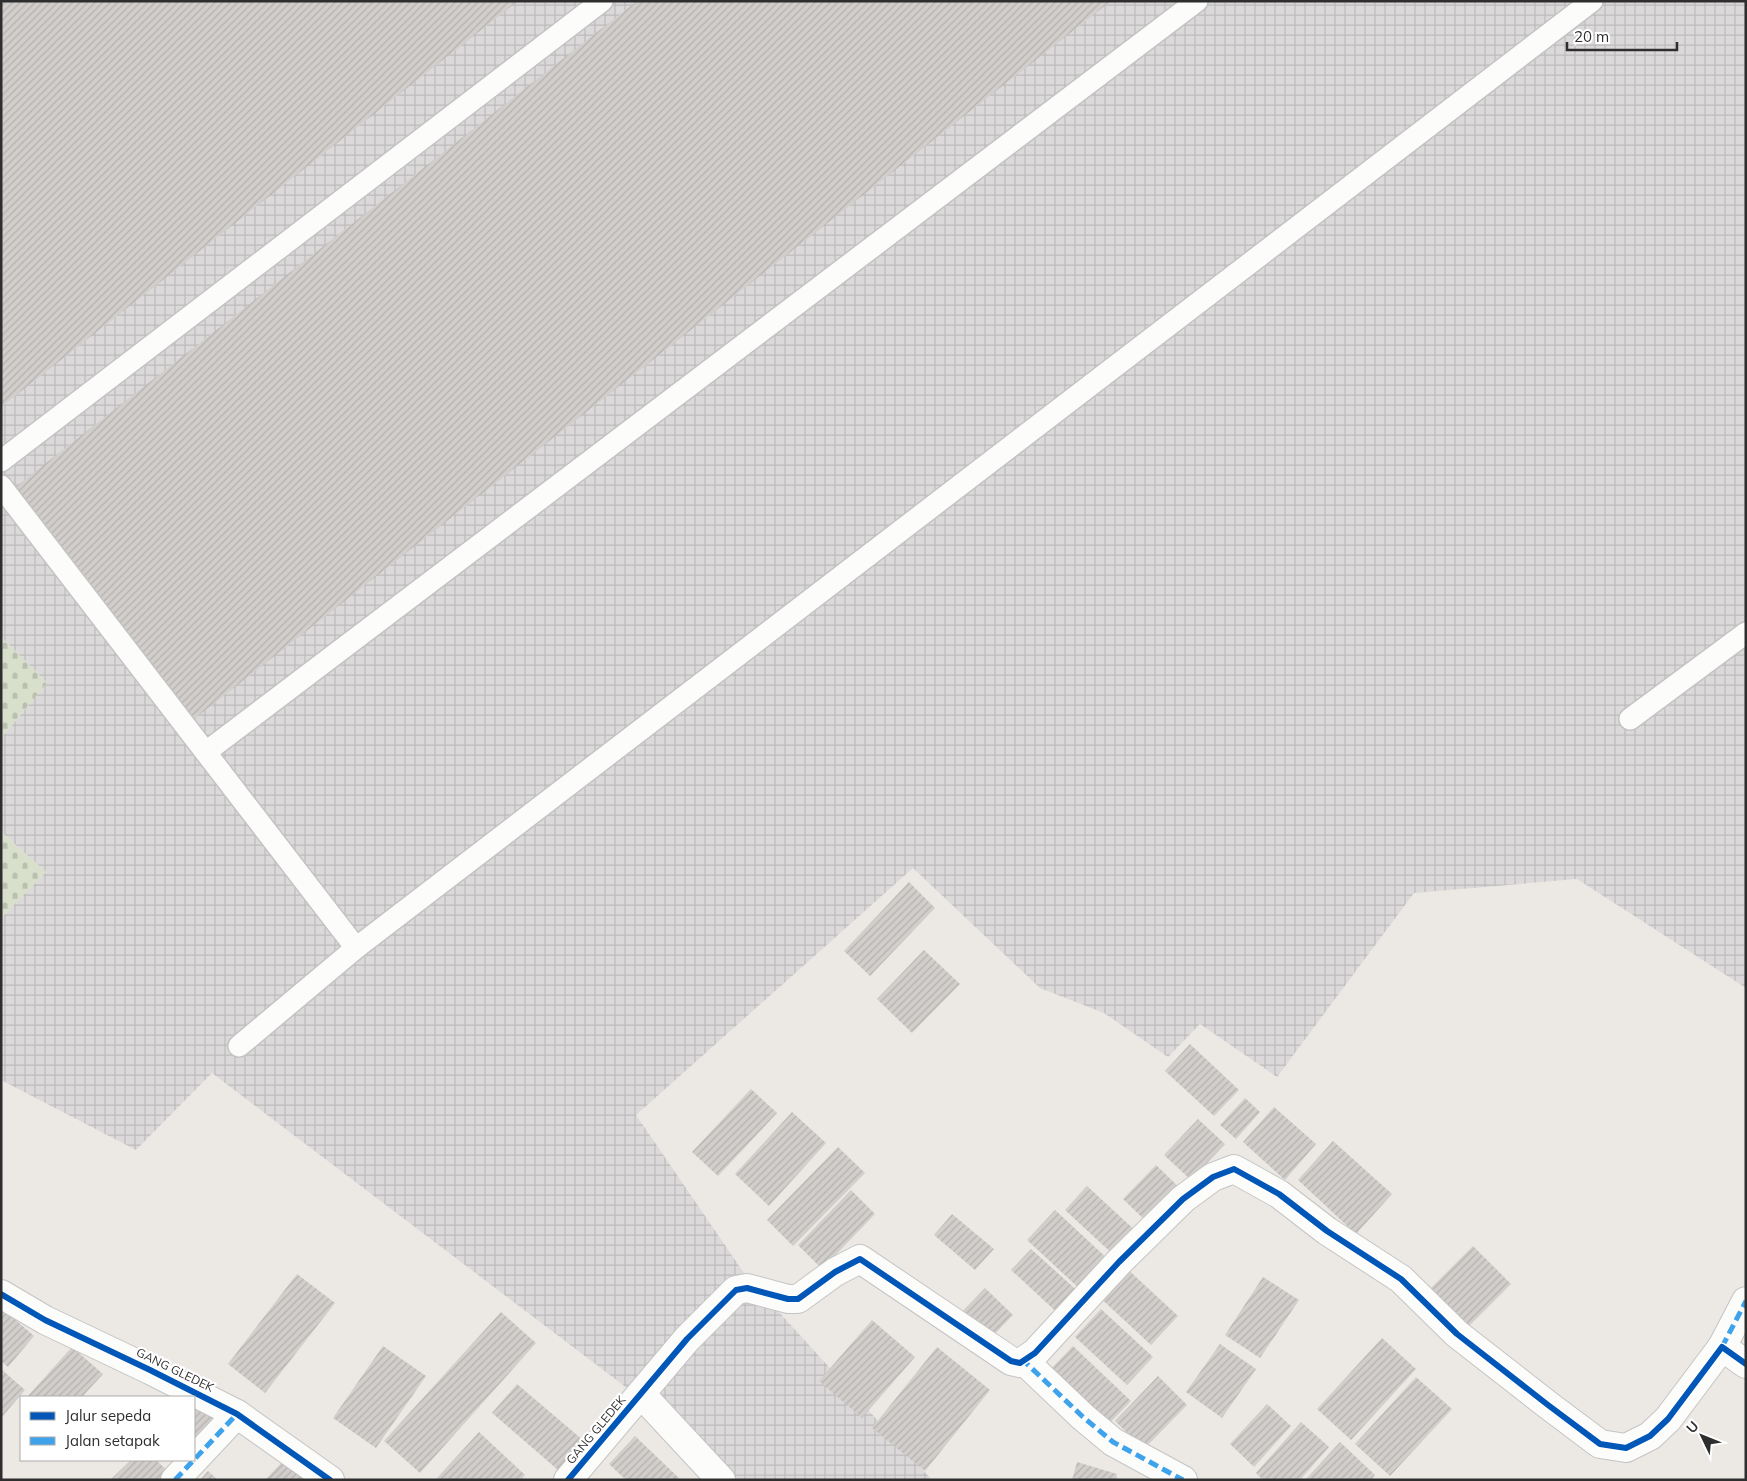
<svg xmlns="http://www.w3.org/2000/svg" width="1747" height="1481" font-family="Mulish,sans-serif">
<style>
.industrial{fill:url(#industrial-grid)}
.cemetery{fill:url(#cemetery-stones)}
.building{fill:url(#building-hatch)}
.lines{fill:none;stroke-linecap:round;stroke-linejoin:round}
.lane-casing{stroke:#c5c4c5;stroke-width:24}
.street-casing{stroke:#c5c4c5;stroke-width:30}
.lane{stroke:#fcfcfb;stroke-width:21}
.street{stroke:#fcfcfb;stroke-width:28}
.quiet{stroke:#3ea3eb;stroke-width:5;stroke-dasharray:10 5;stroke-linecap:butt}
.cycleway-casing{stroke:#fff;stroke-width:9}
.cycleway{stroke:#0057b8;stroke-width:6}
.labels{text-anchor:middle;stroke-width:4.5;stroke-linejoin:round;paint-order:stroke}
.street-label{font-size:12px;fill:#2e2e2e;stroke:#fff}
</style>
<defs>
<pattern id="industrial-grid" width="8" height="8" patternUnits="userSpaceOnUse" patternTransform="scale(1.25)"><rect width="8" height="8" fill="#dcd9db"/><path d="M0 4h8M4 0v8" fill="none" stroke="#bdbbbc"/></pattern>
<pattern id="cemetery-stones" width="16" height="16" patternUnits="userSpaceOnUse" patternTransform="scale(1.25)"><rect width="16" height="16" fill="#d8e0cc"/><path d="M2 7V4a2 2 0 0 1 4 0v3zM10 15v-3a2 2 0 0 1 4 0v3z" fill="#bac0b0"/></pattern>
<pattern id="building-hatch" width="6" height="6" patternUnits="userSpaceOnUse" patternTransform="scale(1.25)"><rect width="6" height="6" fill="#d1cecb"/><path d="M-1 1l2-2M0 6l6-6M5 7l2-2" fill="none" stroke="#b4b1af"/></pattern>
</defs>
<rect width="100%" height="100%" fill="#ece8e4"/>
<polygon class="industrial" points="1,1 1746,1 1746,988 1577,879 1414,893 1277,1077 1200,1024 1168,1057 1104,1013 1040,988 913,868 636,1115 746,1276 932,1480 720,1480 660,1413 212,1073 136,1150 1,1080 1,918 46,872 1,832 1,738 47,683 1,637"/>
<g class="cemetery">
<polygon points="1,637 47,683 1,738"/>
<polygon points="1,832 46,872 1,918"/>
</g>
<g class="building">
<polygon points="1,1 518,1 1,407"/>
<polygon points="637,1 1111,1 189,723 9,492"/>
<polygon points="909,882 935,908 870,976 844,951"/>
<polygon points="924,950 960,984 912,1033 877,999"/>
<polygon points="1190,1044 1239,1090 1214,1116 1165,1071"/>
<polygon points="751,1089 777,1113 718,1176 692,1152"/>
<polygon points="1245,1098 1260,1112 1236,1139 1220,1125"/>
<polygon points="1274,1107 1316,1144 1285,1180 1243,1142"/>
<polygon points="792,1112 826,1143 769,1206 735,1174"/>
<polygon points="1198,1119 1225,1144 1191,1180 1164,1155"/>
<polygon points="1333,1141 1392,1194 1356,1234 1298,1180"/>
<polygon points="838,1147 865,1173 793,1246 767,1220"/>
<polygon points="1156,1165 1184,1192 1151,1226 1123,1199"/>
<polygon points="1087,1186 1139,1234 1117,1258 1065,1210"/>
<polygon points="851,1190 875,1214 822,1269 798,1245"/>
<polygon points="1055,1210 1110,1261 1082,1291 1027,1240"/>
<polygon points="952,1214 994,1249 975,1270 934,1235"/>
<polygon points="1473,1246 1511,1284 1467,1328 1429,1290"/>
<polygon points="1031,1249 1082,1295 1062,1317 1011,1270"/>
<polygon points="1123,1265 1178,1316 1151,1345 1096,1294"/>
<polygon points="297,1274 335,1303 265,1393 228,1364"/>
<polygon points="1263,1277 1299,1300 1260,1358 1225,1335"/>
<polygon points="985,1288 1013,1315 986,1343 958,1316"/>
<polygon points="3,1309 34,1336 8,1367 1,1361 1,1310"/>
<polygon points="1101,1309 1153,1357 1127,1385 1075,1337"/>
<polygon points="501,1312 536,1343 420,1473 384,1441"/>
<polygon points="872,1320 915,1357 862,1418 819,1381"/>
<polygon points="1382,1338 1416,1369 1351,1440 1317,1409"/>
<polygon points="1220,1344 1256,1369 1222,1418 1186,1392"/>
<polygon points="383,1346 426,1376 376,1448 333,1418"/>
<polygon points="1073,1346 1131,1401 1102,1431 1045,1375"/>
<polygon points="72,1347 103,1374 82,1397 27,1397"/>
<polygon points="937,1347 990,1390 925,1471 872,1428"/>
<polygon points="1,1369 25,1390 1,1418"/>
<polygon points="1158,1376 1187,1405 1144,1449 1115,1421"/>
<polygon points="1416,1377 1452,1409 1390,1476 1355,1444"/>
<polygon points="517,1384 584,1441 558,1470 492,1413"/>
<polygon points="194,1401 222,1424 194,1446"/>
<polygon points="1267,1404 1291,1426 1254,1467 1230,1444"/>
<polygon points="1301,1422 1329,1447 1300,1480 1263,1480 1256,1473"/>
<polygon points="479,1432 525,1475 521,1480 439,1480 437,1478"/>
<polygon points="635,1436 681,1480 626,1480 609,1464"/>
<polygon points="1340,1442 1375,1475 1371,1480 1305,1480"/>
<polygon points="287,1457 311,1480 265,1480"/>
<polygon points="131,1460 156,1460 172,1475 167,1480 110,1480"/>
<polygon points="1077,1462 1117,1474 1116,1480 1072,1480"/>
<polygon points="208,1471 218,1480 200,1480"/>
</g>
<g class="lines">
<g class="lane-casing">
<g id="lane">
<polyline points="1,461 602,1"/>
<polyline points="1,486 356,948"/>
<polyline points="1630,719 1746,633"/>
<polyline points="206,752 1197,1"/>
<polyline points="239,1046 356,948 1592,1"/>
</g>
</g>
<g class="street-casing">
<g id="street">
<polyline points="1,1294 45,1320 150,1370 237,1414 330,1480"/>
<polyline points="1722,1347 1746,1301"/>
<polyline points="1024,1361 1083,1417 1113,1442 1183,1480"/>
<polyline points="641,1394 721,1480"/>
<polyline points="175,1480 237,1414"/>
<polyline points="568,1480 687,1339 736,1290 747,1288 788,1299 798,1299 835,1272 860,1259 1011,1361 1020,1363 1035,1353 1119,1262 1183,1199 1213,1177 1234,1169 1279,1194 1327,1231 1401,1279 1457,1334 1548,1405 1600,1444 1626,1448 1650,1436 1668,1419 1722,1347 1746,1364"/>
</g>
</g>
<use href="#lane" class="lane"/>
<use href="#street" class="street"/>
<g class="quiet">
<polyline points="1722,1347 1746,1301"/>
<polyline points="1027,1359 1024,1361 1083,1417 1113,1442 1183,1480"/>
<polyline points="175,1480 237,1414"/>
</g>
<g class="cycleway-casing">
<g id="cycleway">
<polyline points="1,1294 45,1320 150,1370 237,1414 330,1480"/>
<polyline points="568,1480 687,1339 736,1290 747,1288 788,1299 798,1299 835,1272 860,1259 1011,1361 1020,1363 1035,1353 1119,1262 1183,1199 1213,1177 1234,1169 1279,1194 1327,1231 1401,1279 1457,1334 1548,1405 1600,1444 1626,1448 1650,1436 1668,1419 1722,1347 1746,1364"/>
</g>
</g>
<use href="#cycleway" class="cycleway"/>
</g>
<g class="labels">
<g class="street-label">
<text transform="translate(175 1370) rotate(26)" y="4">GANG GLEDEK</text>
<text transform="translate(596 1430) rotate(-50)" y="4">GANG GLEDEK</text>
</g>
</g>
<rect width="1747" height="1481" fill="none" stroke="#2e2e2e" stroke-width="5"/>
<rect x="20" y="1396" width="175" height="65" fill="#ffffff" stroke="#ababab"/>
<rect x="30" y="1412" width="25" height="8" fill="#0057b8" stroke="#ababab"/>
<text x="65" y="1421" font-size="15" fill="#2e2e2e">Jalur sepeda</text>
<rect x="30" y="1437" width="25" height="8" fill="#3ea3eb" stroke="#ababab"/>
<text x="65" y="1446" font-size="15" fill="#2e2e2e">Jalan setapak</text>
<g transform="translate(1702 1436) rotate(313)" stroke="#ffffff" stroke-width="4" paint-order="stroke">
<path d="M0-4L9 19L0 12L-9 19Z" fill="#2e2e2e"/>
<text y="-8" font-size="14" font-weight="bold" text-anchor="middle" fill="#2e2e2e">U</text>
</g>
<path d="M1567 42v8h110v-8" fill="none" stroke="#2e2e2e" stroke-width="2.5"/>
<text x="1574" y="42" font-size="15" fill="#2e2e2e" stroke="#ffffff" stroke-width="4" paint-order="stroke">20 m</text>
</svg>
